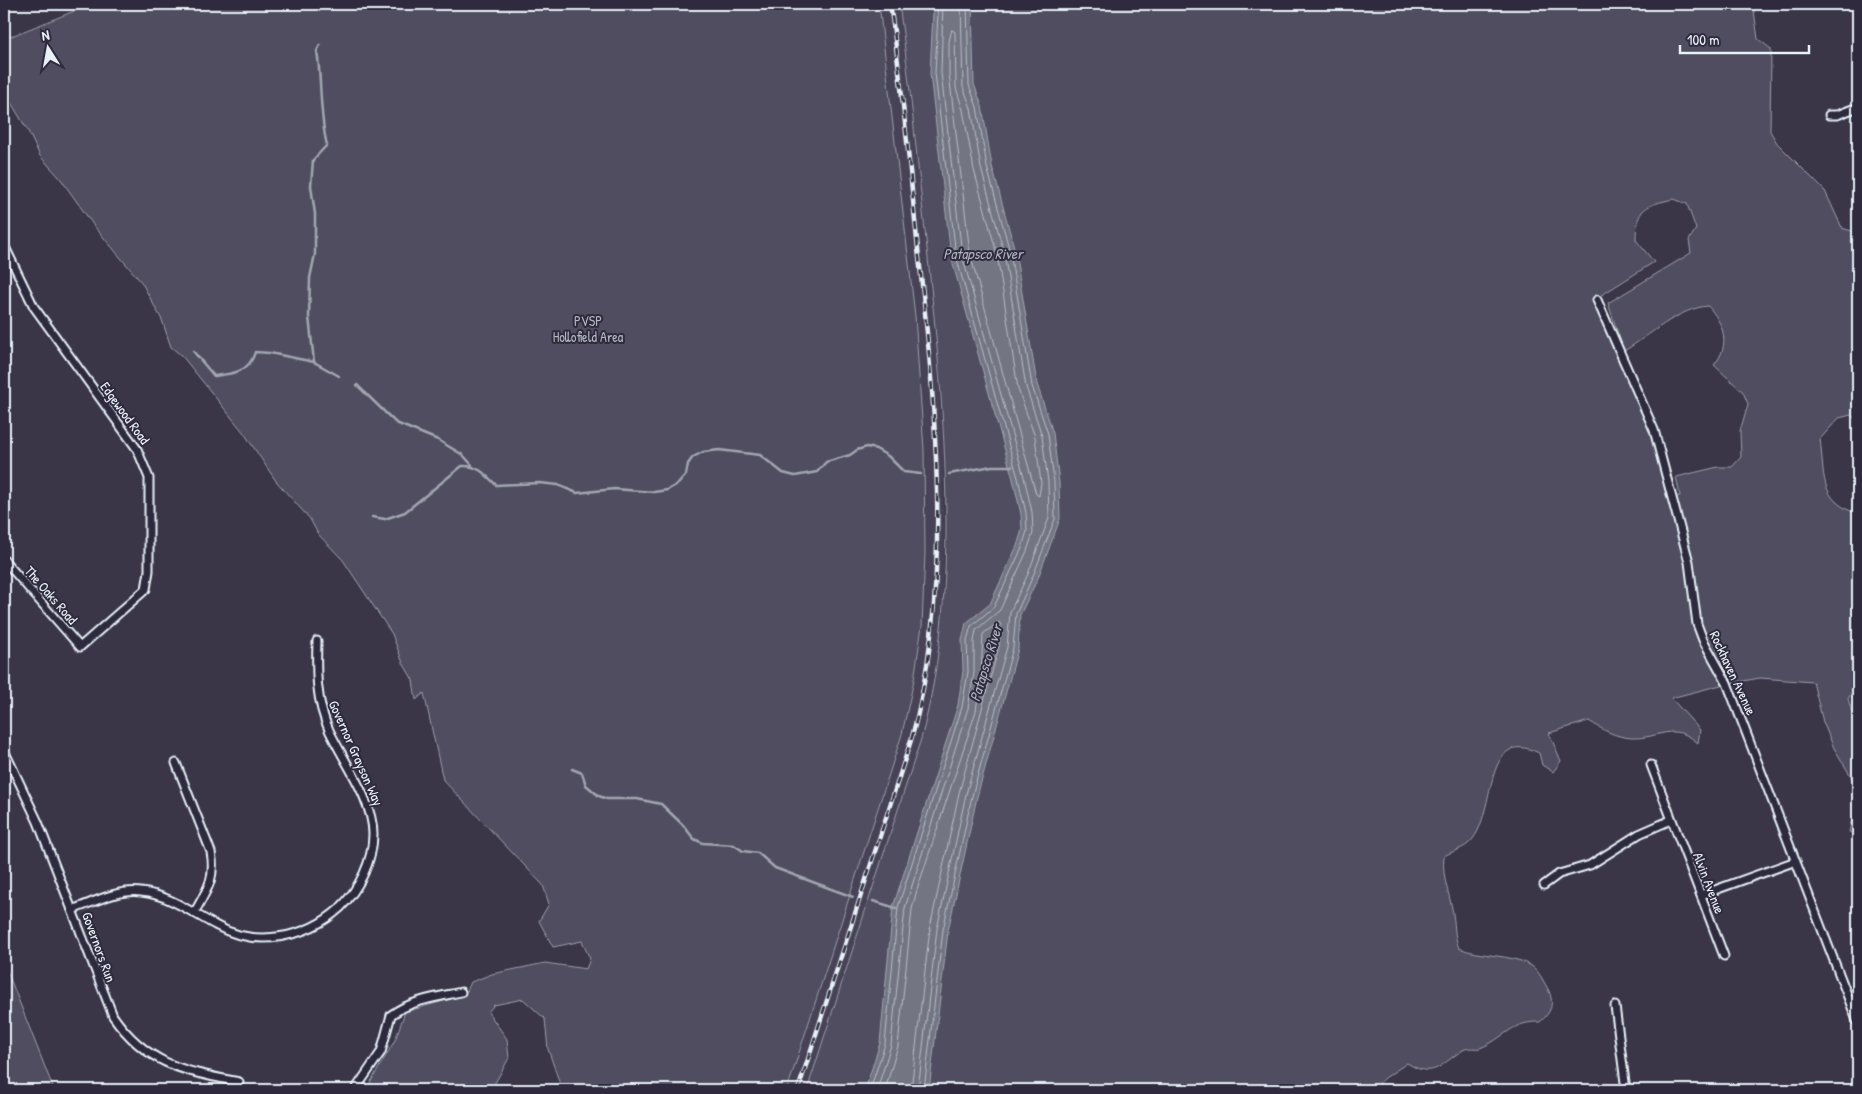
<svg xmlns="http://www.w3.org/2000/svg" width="1862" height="1094" font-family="'Patrick Hand',sans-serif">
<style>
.built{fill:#464354}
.green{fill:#504e5f;stroke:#9ca0ac;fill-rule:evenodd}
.water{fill:#737482;stroke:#a2a6b1}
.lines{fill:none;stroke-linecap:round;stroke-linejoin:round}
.shore{stroke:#b9bfc9;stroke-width:1}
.stream{stroke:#a2a6b1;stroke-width:2.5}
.street-casing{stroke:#e8f1f8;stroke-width:11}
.street{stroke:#2f2a3d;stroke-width:7}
.rail-casing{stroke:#e8f1f8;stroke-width:4.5}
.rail{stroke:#2f2a3d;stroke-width:2.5;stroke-dasharray:8;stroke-linecap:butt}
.labels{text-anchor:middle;stroke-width:4;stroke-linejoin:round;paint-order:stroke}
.park-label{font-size:14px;fill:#b3b8c2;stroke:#2f2a3d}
.street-label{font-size:14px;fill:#e8f1f8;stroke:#2f2a3d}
.water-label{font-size:15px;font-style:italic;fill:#aeb2bd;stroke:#2f2a3d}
</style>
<rect width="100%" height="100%" fill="#3a3648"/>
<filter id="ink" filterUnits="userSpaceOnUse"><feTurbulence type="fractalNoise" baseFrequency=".02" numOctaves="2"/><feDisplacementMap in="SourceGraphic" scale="10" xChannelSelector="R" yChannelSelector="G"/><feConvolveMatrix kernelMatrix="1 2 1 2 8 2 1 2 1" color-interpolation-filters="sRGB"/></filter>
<g filter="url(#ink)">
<polygon class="built" points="879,4 899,4 934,314 943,449 944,553 941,628 934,684 921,739 807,1090 787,1090 902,734 914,680 922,626 925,504 920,382"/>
<g class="green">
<polygon points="92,4 879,4 915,316 924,450 925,553 922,626 914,680 902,734 787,1090 562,1090 548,1049 545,1019 523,999 494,1005 488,1012 507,1039 509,1058 491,1090 366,1090 395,1040 405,1012 447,1000 467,991 471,982 492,974 545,963 586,969 590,959 582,941 553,947 539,921 549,904 543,885 443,780 424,693 416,700 413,680 403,663 392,634 343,560 318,534 310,519 276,481 244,433 182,356 171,347 162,320 142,283 94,226 60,178 40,156 28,131 4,91 4,39"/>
<path d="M899 4H1753L1758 39 1771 49 1770 131 1777 143 1825 191 1842 228 1858 233V422L1851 415 1839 418 1820 439C1825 475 1818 500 1858 514V681L1848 699 1858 732V788L1834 748 1823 722 1813 682 1760 678 1721 685 1671 698 1700 730 1698 743C1673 721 1659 739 1632 738 1615 737 1603 730 1589 721L1549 733 1561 761 1553 772 1542 765 1539 753C1480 724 1498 820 1468 844 1462 849 1451 852 1444 856 1441 879 1452 898 1454 921 1455 931 1455 938 1459 948 1480 957 1511 954 1530 965 1539 970 1543 981 1548 989 1555 1004 1551 1012 1540 1022 1511 1021 1504 1039 1480 1048 1475 1049 1470 1047 1465 1049 1441 1062 1436 1081 1407 1063L1385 1078 1372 1090H807L921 739C963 585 943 398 926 240 917 161 910 82 899 4ZM1674 199 1687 204 1696 229 1689 240 1691 253 1608 303 1624 351C1649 336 1679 308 1708 306 1724 324 1731 345 1714 365L1743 392 1748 404 1740 431 1741 457 1732 467H1718L1676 477 1680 496 1670 497 1652 433 1592 301 1654 262 1636 240C1636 208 1645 205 1674 199Z"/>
<polygon points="1858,813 1858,835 1849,832 1852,819"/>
<polygon points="4,963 54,1090 4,1090"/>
</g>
<polygon class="water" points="931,4 972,4 974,84 982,106 992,166 1015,251 1037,384 1053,433 1059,482 1060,519 1038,578 1020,615 1018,649 977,797 948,931 929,1090 865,1090 880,1043 893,907 958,705 963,671 962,640 966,623 990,604 1017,546 1022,530 1021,514 1013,479 951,257 930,73 933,13"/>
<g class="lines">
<g class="shore">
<polygon points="952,30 955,32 956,88 963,110 974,170 997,254 1018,389 1035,437 1041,483 1039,496 1036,494 970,254 949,73 949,42"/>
<polyline points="870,1090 885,1044 898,907 962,707 968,672 967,640 971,626 994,607 1022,548 1027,531 1026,513 1018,478 956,256 935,73 938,14 936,4"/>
<polyline points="877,1090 891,1045 905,908 968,708 974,673 974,641 976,630 1000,610 1027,551 1033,533 1032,512 1024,477 962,255 941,73 943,4"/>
<polyline points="885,1090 898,1046 912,909 917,890 976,711 981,674 983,634 999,622 1001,625 999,646 959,793 930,928 911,1090"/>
<polyline points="918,1090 937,929 966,794 1007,647 1010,612 1028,574 1049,518 1048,482 1042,436 1026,387 1004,253 981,168 971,108 963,87 961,4"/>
<polyline points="924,1090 943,930 972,796 1013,648 1016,614 1033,576 1055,519 1054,482 1048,434 1032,386 1010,252 987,167 977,107 969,85 967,4"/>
</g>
<g class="stream">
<path d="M193 351 214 376C232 374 249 373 255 352L270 353 314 362 339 376"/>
<path d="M314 362 309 317 310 278 315 254V214L311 186 313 160 327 145C319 114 322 82 317 51L320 45"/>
<polyline points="357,385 396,423 438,440 463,455 472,465"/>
<polyline points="949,474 992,466 1012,466"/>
<path d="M372 517 385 519 405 512 462 466C478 465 485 474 496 485L540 483 558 485 577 493 614 489 654 492 667 490 678 484 686 475 688 464 693 457 703 452 719 450 760 455 783 473 795 476 817 472 826 462 850 455 857 450 867 447 876 449 888 456 904 472 921 474"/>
<polyline points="572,769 582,773 586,785 599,796 607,799 637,799 661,804 683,825 694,839 703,843 734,845 743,851 758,853 775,868 853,897"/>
<polyline points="873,901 896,908"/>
</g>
<g class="street-casing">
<g id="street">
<polyline points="1829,115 1837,115 1858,107"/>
<polyline points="4,245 34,307 137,449 149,478 149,571 146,589 80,647 4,560"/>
<polyline points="1597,300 1654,430 1689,562 1697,624 1703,640 1727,683 1858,1023"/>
<path d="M4 750 38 822 113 1016C147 1065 184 1071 239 1082"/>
<path d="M176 763 211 852C216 879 207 890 194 913"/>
<polyline points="1651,765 1724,956"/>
<polyline points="1544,885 1559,874 1590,865 1639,834 1671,820"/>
<polyline points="1701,895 1796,861"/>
<path d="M72 910C94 902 118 889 141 892 170 895 192 913 217 926 256 948 307 938 340 908 359 889 373 861 373 834 373 800 343 760 329 730 316 701 316 672 317 641"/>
<polyline points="1615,1006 1626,1090"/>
<path d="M355 1090 381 1052 391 1015C411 1000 438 997 461 992"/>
</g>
</g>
<use href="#street" class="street"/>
<g class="rail-casing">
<path id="rail" d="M798 1090 912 737C954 583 935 397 917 240 909 162 902 82 890 4"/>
</g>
<use href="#rail" class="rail"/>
</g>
</g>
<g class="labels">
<g class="park-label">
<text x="588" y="326">PVSP<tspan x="588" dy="16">Hollofield Area</tspan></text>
</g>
<g class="street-label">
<text transform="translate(125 413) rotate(54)" y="5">Edgewood Road</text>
<text transform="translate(51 595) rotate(49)" y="5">The Oaks Road</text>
<text transform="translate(1733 673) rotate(65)" y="5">Rockhaven Avenue</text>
<text transform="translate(356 753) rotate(66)" y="5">Governor Grayson Way</text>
<text transform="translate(1709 883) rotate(69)" y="5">Alvin Avenue</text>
<text transform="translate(99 947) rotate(70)" y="5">Governors Run</text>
</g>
<g class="water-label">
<text x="983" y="259">Patapsco River</text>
<text transform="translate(986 663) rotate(-73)" y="5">Patapsco River</text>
</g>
</g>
<rect width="1862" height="1094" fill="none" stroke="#2f2a3d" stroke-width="20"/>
<rect x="10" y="10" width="1842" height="1074" fill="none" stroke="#e8f1f8" stroke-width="2" filter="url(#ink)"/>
<g transform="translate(48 48) rotate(349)" stroke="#2f2a3d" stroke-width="4" paint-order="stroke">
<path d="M0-4L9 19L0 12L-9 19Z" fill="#e8f1f8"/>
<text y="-8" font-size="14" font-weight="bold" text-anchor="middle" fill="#e8f1f8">N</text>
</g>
<path d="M1680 45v8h129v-8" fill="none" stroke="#e8f1f8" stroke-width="2.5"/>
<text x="1687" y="45" font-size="15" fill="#e8f1f8" stroke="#2f2a3d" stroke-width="4" paint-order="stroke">100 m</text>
</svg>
